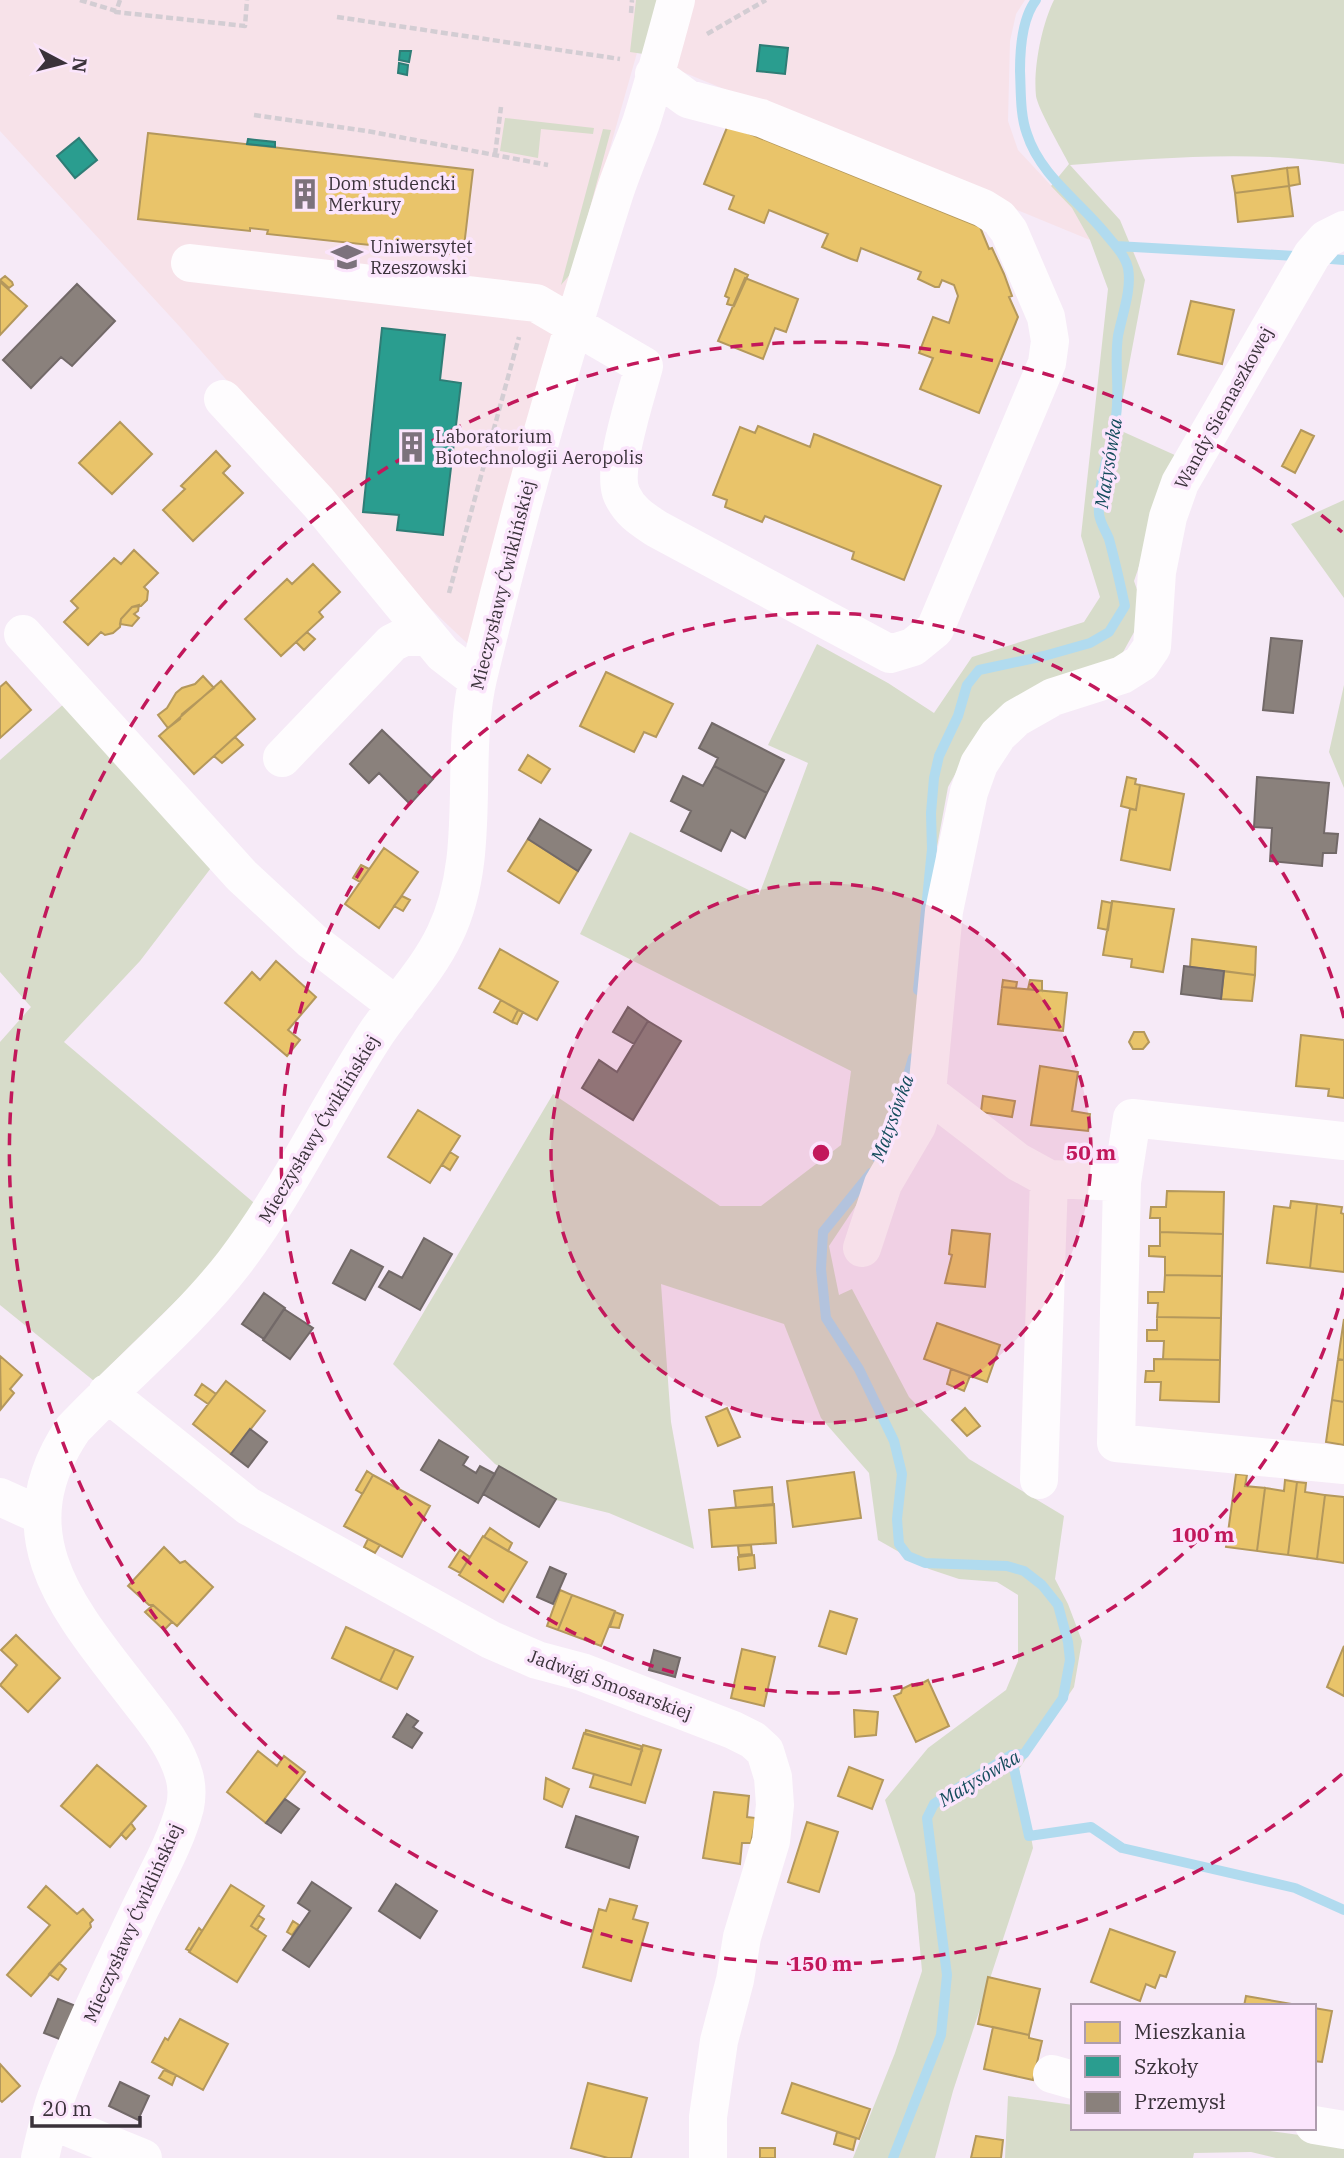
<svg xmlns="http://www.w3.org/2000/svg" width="1344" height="2158" viewBox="0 0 1344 2158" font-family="'IBM Plex Serif',serif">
<rect width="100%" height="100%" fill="#f6eaf7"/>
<path fill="#f7e2e9" d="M0,0H652L469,645L414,593L180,327L0,131Z
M692,0H1025L1016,14L1010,41L1008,121L1018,150L1072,208L1090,240L673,68Z"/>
<path fill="#d7dcca" d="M636,0H666L650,55L630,52Z
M1054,0H1344V164C1253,150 1161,158 1070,165L1120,220L1145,280L1117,429L1177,456L1134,581L1142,604L1138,625L1122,654L972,744L948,787L932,874L919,1088L873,1180L829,1246L839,1295L852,1289L909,1397L969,1459L1064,1516L1055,1579L1068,1604L1082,1641L1074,1687L1019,1769L1033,1848L953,2091L935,2158H853L895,2053L922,1971L915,1894L885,1800L928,1748L1006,1690L1018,1661V1595L997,1582L959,1579L929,1569L878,1540L869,1473L821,1418L784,1324L661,1284L671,1422L694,1549L609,1513L556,1500L495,1464L393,1364L553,1094L720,1206H761L841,1145L851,1071L580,934L630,832L759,895L808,763L768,745L817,644L888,683L934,713L972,657L1084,622L1100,597L1081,536L1108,289L1090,240L1072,208L1051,186L1069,164C1062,150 1038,109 1036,96C1033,68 1042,24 1054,0Z
M505,118L594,128L593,134L541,129L538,158L500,151Z
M603,129L611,130L573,271L561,285Z
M1344,500V598L1291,524Z
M1344,685V788L1329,752Z
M66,702L214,864L140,961L64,1042L259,1207L216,1262L94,1381L0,1305V1042L31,1007L0,972V760Z
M1008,2096L1073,2105V2128H1247L1344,2141V2158H1276L1251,2152L1194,2153L1193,2158H1005Z"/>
<path fill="#e9c46a" stroke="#b4985c" stroke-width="2" d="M728,125L980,227L989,249L992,248L1004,274L1012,296L1009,297L1018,317L979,413L920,389L933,358L919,353L933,317L949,323L958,296L954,285L942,280L939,287H935L918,279L921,272L861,248L857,261L851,259L822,247L828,234L769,210L764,223L729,209L734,196L704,184Z
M148,133L473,170L463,255L267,234L268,230L250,228V231L138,219Z
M1298,167L1300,184L1289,186L1287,168Z
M1287,168L1289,186L1235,193L1232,176Z
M1289,186L1293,216L1238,222L1235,193Z
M735,269L748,275L734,306L727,304L729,298L725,296Z
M5,276L12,282L13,285L9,288L0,280Z
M745,278L798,299L786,332L775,328L763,359L718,341Z
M0,282L27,306L0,335Z
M1191,301L1234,310L1222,364L1178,354Z
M120,422L152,454L112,494L79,463Z
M758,426L810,447L814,434L817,435L941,486L904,580L852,559L854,552L765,516L762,522L725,507L727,500L713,495L740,427L755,433Z
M1301,430L1314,436L1295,473L1282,466Z
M216,451L230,466L223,473L243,493L193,541L163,510L185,489L181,486Z
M134,550L158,573L144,587L148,591L147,600L141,606L132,607L121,619L120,627L113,633L105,635L101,632L88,645L64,622L78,608L71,601L114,558L121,564Z
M313,564L340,592L319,612L323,617L281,656L245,619L287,579L292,584Z
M139,605L138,611L134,614L139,618L132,626L120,624L121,619L132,607Z
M307,632L315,639L304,650L296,642Z
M606,672L673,704L656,737L644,732L634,752L580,726Z
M203,676L214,688L182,714L180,719L168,728L158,715L167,708L176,693L182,688L195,684Z
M221,681L255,719L194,774L159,736Z
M6,682L31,710L0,738V687Z
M235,737L243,745L222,763L214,756Z
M528,755L550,769L541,783L519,770Z
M1127,777L1136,779L1135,784L1140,785L1136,810L1121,806Z
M1140,785L1184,794L1170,870L1121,860L1130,809L1136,810Z
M528,839L578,871L559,903L508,871Z
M384,848L418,872L379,928L345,904Z
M361,865L369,869L360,882L353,878Z
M402,896L410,900L403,911L394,906Z
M1102,901L1112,903L1108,930L1098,928Z
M1112,901L1174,909L1163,972L1131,967L1132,959L1103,955Z
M1192,939L1256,947L1255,975L1190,967Z
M500,949L558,982L537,1020L479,988Z
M276,961L316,997L288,1030L300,1040L287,1056L225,1003L252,972L260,980Z
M1224,971L1255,975L1252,1001L1221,999Z
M1003,980L1017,982L1016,988L1002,987Z
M1030,980L1042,981V991L1028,989Z
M1002,987L1067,993L1063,1031L998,1024Z
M501,1000L518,1010L512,1022L494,1012Z
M518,1010L523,1012L517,1024L512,1022Z
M1134,1032H1144L1149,1042L1143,1049H1133L1129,1042Z
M1301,1035L1344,1040V1098L1328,1096L1329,1089L1296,1086Z
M1040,1066L1078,1072L1072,1111L1090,1114L1088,1131L1031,1125Z
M983,1096L1015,1101L1012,1117L981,1112Z
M418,1110L460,1136L430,1183L388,1157Z
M450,1152L458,1157L450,1170L442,1165Z
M1167,1191L1224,1192L1223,1234L1160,1232V1218H1150L1151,1207H1166Z
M1291,1201L1317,1204L1310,1268L1267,1263L1274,1206L1290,1208Z
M1317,1204L1342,1207L1341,1213L1344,1214V1272L1310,1268Z
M952,1230L990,1234L985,1287L945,1283L952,1255L949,1254Z
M1160,1232L1223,1234L1222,1276L1165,1275V1257L1149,1256V1246H1160Z
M1165,1275L1222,1276L1221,1318L1157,1317L1158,1303H1148V1292H1164Z
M1157,1317L1221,1318L1220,1360L1163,1359L1164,1341H1147V1330H1157Z
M1344,1319V1360L1338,1359Z
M937,1323L1000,1345L987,1382L924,1359Z
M0,1356L22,1375L10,1389L14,1393L1,1409Z
M1154,1359L1220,1360L1219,1402L1160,1400L1161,1382H1145L1146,1371H1154Z
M1338,1359L1344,1360V1402L1332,1400Z
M951,1369L970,1376L964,1391L947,1384Z
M226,1381L265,1411L231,1454L193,1424Z
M202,1384L216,1394L208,1404L195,1395Z
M1332,1400L1344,1402V1445L1326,1442Z
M727,1408L740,1437L718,1446L706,1417Z
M965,1408L980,1426L967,1436L952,1420Z
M367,1471L373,1475L363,1493H361L356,1490Z
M854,1472L861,1518L793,1527L787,1481Z
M1236,1474L1247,1475L1245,1486L1265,1488L1257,1551L1226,1547Z
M373,1475L430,1506L402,1557L344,1526Z
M1285,1480L1297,1482L1288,1555L1257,1551L1265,1488L1284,1491Z
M1297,1482L1306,1483L1305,1492L1325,1495L1317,1559L1288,1555Z
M772,1487L773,1505L736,1508L734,1491Z
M1325,1495L1344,1497V1563L1317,1559Z
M774,1504L776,1543L712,1547L709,1510Z
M490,1528L512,1543L508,1551L484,1537Z
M483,1536L527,1562L503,1602L459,1575Z
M368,1539L380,1545L375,1553L364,1547Z
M751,1545L752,1554L739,1555L738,1546Z
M164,1547L180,1563L185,1561L213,1587L177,1626L153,1605H149L128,1586Z
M460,1550L470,1557L460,1573L449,1567Z
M754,1555L755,1568L739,1570L738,1557Z
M560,1590L572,1595L558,1630L547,1626Z
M572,1595L615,1611L601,1646L558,1630Z
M153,1605L172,1622L164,1630L145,1612Z
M830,1611L857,1619L846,1654L819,1646Z
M615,1612L623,1615L619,1628L610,1627Z
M346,1627L395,1649L380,1681L332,1658Z
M16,1635L60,1678L28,1712L0,1685L17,1665L1,1650Z
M1344,1646V1696L1327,1687Z
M395,1649L413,1657L397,1689L380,1681Z
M742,1649L775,1657L764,1706L731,1698Z
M928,1680L949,1726L916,1742L894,1696L901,1693L902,1689L912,1684L917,1686Z
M854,1710L878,1712L876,1735L855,1737Z
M586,1730L641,1746L642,1750L585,1734Z
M584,1733L642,1750L631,1785L573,1768Z
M643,1745L661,1750L645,1803L590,1787L594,1774L631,1785Z
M258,1751L277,1766L284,1756L305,1772L266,1823L227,1792Z
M97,1765L146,1806L110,1847L61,1806Z
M849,1767L883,1780L872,1809L838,1796Z
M546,1778L569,1789L562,1807L544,1799Z
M714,1792L749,1796L747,1817L756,1818L751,1843H742L740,1864L703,1858Z
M807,1822L838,1832L819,1892L788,1882Z
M131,1823L135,1829L126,1839L121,1834Z
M231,1885L264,1906L251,1926L266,1936L237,1982L189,1952Z
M46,1886L77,1914L83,1909L93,1920L90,1923L91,1927L31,1996L7,1975L50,1925L28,1907Z
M610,1899L637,1906L633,1919L648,1923L631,1981L583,1967L599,1909L606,1911Z
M258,1915L264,1919L257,1930L251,1926Z
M293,1921L299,1925L292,1935L287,1932Z
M199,1928L202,1931L190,1951L186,1949Z
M1110,1929L1175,1952L1166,1977L1160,1975L1155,1988L1146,1984L1140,2001L1091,1982Z
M59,1963L66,1969L58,1980L49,1974Z
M988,1977L1040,1989L1029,2035L978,2024Z
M1246,1996L1303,2006H1244Z
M1314,2008L1332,2011L1322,2062L1314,2061Z
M180,2019L228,2044L203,2090L152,2062L165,2038L168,2040Z
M993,2027L1029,2035V2038L1042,2041L1033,2080L984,2069Z
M0,2064L20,2086L2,2102L0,2100Z
M164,2070L176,2075L172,2085L159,2078Z
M588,2083L647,2098L631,2158H608L571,2148Z
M792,2083L870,2109L859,2139L782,2113Z
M837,2132L856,2138L853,2150L834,2144Z
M976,2136L1003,2140L1001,2158H971Z
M760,2148H775V2158H760Z"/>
<path fill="#2a9d8f" stroke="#2f7d76" stroke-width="2" d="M760,45L788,48L785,74L757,71Z
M400,51H411L409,62L399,60Z
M399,63L408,65L407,75L398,73Z
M79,138L97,160L75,178L57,156Z
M248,139L275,142V147L247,144Z
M382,328L445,335L440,380L461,383L443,535L397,530L399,515L363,512Z"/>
<path fill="#8a817c" stroke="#726968" stroke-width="2" d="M77,284L115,321L72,366L61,357L31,388L3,360Z
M1271,638L1302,641L1293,713L1263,710Z
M712,723L784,760L767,793L714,766L718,758L699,748Z
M382,730L433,779L410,804L379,773L369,783L350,764Z
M714,766L767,793L745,838L731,830L721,851L681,831L691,811L671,801L683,776L703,786Z
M1257,777L1329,783L1324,833L1338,834L1336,853H1323L1322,866L1270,861L1272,828L1254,827Z
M540,819L591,850L578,871L528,839Z
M1184,966L1224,971L1221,999L1181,994Z
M628,1007L648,1021L634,1044L613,1032Z
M648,1021L681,1041L633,1120L582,1088L599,1060L617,1072Z
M424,1238L452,1254L420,1310L379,1287L389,1271L402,1278Z
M351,1250L383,1267L365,1300L333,1283Z
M264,1293L285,1308L264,1339L242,1324Z
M284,1309L313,1328L290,1359L263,1340Z
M250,1429L267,1442L248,1467L231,1454Z
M439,1440L468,1457L463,1465L476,1473L480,1466L495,1474L478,1503L421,1470Z
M499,1466L556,1499L539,1527L483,1494Z
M550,1567L566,1574L553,1604L537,1597Z
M654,1650L680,1658L675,1677L649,1670Z
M407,1714L418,1721L413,1727L422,1733L412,1748L393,1737Z
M285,1799L299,1809L281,1833L266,1823Z
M576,1816L638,1837L629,1868L566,1847Z
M312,1882L351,1908L309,1967L283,1950L310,1911L298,1903Z
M396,1884L437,1911L420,1938L379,1911Z
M58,1999L81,2008L67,2042L44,2033Z
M120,2082L149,2096L138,2120L109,2106Z"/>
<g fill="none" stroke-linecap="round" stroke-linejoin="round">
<path stroke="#b1dbef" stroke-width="10" d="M1116,246L1295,256
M1331,259L1344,260
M918,990L932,849L931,813L934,778L939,756L958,716L967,685L979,670L1044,656L1090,643L1109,632L1125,606C1120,583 1115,561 1109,539C1106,531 1100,523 1099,514C1097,480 1112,449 1116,416C1120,389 1114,363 1118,336C1122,315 1132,290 1128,268C1125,255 1114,244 1105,233C1079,201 1040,175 1027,134C1020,115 1021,92 1020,71C1020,49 1022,18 1036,0
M877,1158L896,1116L913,1058
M871,1173L823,1232L821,1269L826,1318L859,1369L894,1441L902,1474L897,1519L899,1544L908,1556L925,1563L1007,1566L1024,1571L1042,1585L1058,1605L1068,1642L1070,1660L1063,1698L1024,1754L1011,1755L953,1791L934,1804L927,1818L947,1975L941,2035L893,2158
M1011,1755L1029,1836L1091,1827L1122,1848L1295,1888L1344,1910"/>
<path stroke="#d3cdd3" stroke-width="4.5" stroke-dasharray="7 3.5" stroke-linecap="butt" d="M80,0L116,11
M120,0L116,12L245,26L247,0
M631,13L632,0
M337,17L620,59
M707,34L766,0
M254,115L367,131L548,165
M495,155L501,107
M449,593L519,337"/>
<path stroke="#fefcfe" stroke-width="38" d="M190,263L536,303L644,366C637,394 610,471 622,495C630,512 642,519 657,529L890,654L913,647L935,629L1047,363L1050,341L1046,317L1009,231L999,218L983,208L761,118L688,99L654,74
M223,399L318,502L443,654L477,680
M23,634L241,875L312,941L397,1006
M282,758L392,643L404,637H429
M927,1092L1018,1162L1049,1179L1122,1182
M1344,1141L1132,1118L1122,1182L1116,1443L1344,1465
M862,1248L883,1184L917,1126L927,1092L944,911L969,792L979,764L998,735L1016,718L1053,697L1122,675L1141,663L1152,647L1157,572L1168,517L1180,483L1312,255L1326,239L1344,230
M107,1393L248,1506L491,1640L537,1660L582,1672L733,1730L753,1740L765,1751L773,1777L775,1805L771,1841L742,1937L735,1980L719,2041L708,2117V2158
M1039,1480L1049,1179
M0,1497L40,1515
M1052,2074L1073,2080
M50,2120L143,2158
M1314,2125L1344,2130
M40,2158C45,2136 50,2113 58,2092C82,2029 112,1969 140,1909C156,1876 176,1842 185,1807C187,1797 187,1785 184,1775C176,1746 156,1722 138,1699C72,1613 0,1537 73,1429C126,1373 187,1324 234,1263C289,1191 327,1108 377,1032C399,1000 428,970 445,934C484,853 458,758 479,674C518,514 563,355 613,198C621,172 632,148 641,123C654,82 665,41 676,0"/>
</g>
<circle cx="821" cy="1153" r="270" fill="#c2185b" fill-opacity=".12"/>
<g fill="none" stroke="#c2185b" stroke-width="3.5" stroke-dasharray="12 9">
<circle cx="821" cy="1153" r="270"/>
<path d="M1344 1288A540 540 0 1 1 1344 1018"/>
<path d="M1342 1774A811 811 0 1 1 1342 532"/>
</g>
<defs>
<symbol id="building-bare" viewBox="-9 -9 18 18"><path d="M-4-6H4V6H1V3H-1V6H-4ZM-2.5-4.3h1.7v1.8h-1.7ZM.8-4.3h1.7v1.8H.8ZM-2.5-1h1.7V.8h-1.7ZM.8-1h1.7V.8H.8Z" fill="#7c727c" stroke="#fbe5fc" stroke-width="2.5" paint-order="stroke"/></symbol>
<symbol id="university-bare" viewBox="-9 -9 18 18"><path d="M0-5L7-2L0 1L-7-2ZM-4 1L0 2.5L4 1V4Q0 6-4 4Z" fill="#7c727c" stroke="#fbe5fc" stroke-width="2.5" paint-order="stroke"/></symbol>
</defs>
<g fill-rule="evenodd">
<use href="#building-bare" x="283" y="172" width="44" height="44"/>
<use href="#university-bare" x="325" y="235" width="44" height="44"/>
<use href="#building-bare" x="390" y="425" width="44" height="44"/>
</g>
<g text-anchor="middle" stroke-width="7" stroke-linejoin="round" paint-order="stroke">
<g font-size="18" fill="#3a323a" stroke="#fbe5fc" text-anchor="start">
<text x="328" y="190">Dom studencki<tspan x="328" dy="21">Merkury</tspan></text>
<text x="370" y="253">Uniwersytet<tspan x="370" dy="21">Rzeszowski</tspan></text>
<text x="435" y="443">Laboratorium<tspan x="435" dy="21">Biotechnologii Aeropolis</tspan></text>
</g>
<g font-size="18" fill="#3a323a" stroke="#fbe5fc">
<text transform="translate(1224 408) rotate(-61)" y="6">Wandy Siemaszkowej</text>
<text transform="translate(503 585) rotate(-76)" y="6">Mieczysławy Ćwiklińskiej</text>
<text transform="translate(319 1129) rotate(-59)" y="6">Mieczysławy Ćwiklińskiej</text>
<text transform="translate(610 1685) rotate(20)" y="6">Jadwigi Smosarskiej</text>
<text transform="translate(133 1923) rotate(-66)" y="6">Mieczysławy Ćwiklińskiej</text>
</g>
<g font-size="19" font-style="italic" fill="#144c5c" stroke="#fbe5fc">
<text transform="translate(1108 463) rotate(-81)" y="7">Matysówka</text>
<text transform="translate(892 1118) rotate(-70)" y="7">Matysówka</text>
<text transform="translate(979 1778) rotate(-31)" y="7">Matysówka</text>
</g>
</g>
<circle cx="821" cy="1153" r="10" fill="#c2185b" stroke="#fbe5fc" stroke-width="3.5"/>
<g font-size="21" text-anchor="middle" font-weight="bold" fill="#c2185b" stroke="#fbe5fc" stroke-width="7" stroke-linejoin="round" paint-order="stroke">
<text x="1091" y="1160">50 m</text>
<text x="1203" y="1542">100 m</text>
<text x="821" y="1971">150 m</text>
</g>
<rect x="1071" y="2004" width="245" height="126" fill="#fbe5fc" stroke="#ae9dae" stroke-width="2"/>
<rect x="1085" y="2022" width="35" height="21" fill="#e9c46a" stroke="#ae9dae" stroke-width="2"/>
<text x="1134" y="2039" font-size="21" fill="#3a323a">Mieszkania</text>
<rect x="1085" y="2056" width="35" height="21" fill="#2a9d8f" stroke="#ae9dae" stroke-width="2"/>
<text x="1134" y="2074" font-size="21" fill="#3a323a">Szkoły</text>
<rect x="1085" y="2092" width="35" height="21" fill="#8a817c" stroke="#ae9dae" stroke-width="2"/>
<text x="1134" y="2109" font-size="21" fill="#3a323a">Przemysł</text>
<g transform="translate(63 63) rotate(97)" stroke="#fbe5fc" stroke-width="5" paint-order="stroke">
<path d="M0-5L12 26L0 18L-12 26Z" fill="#3a323a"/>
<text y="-10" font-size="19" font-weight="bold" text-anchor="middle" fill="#3a323a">N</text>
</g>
<path d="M32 2116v10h108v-10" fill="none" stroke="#3a323a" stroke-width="3.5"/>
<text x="42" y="2116" font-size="21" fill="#3a323a" stroke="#fbe5fc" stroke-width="5" paint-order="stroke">20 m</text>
</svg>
